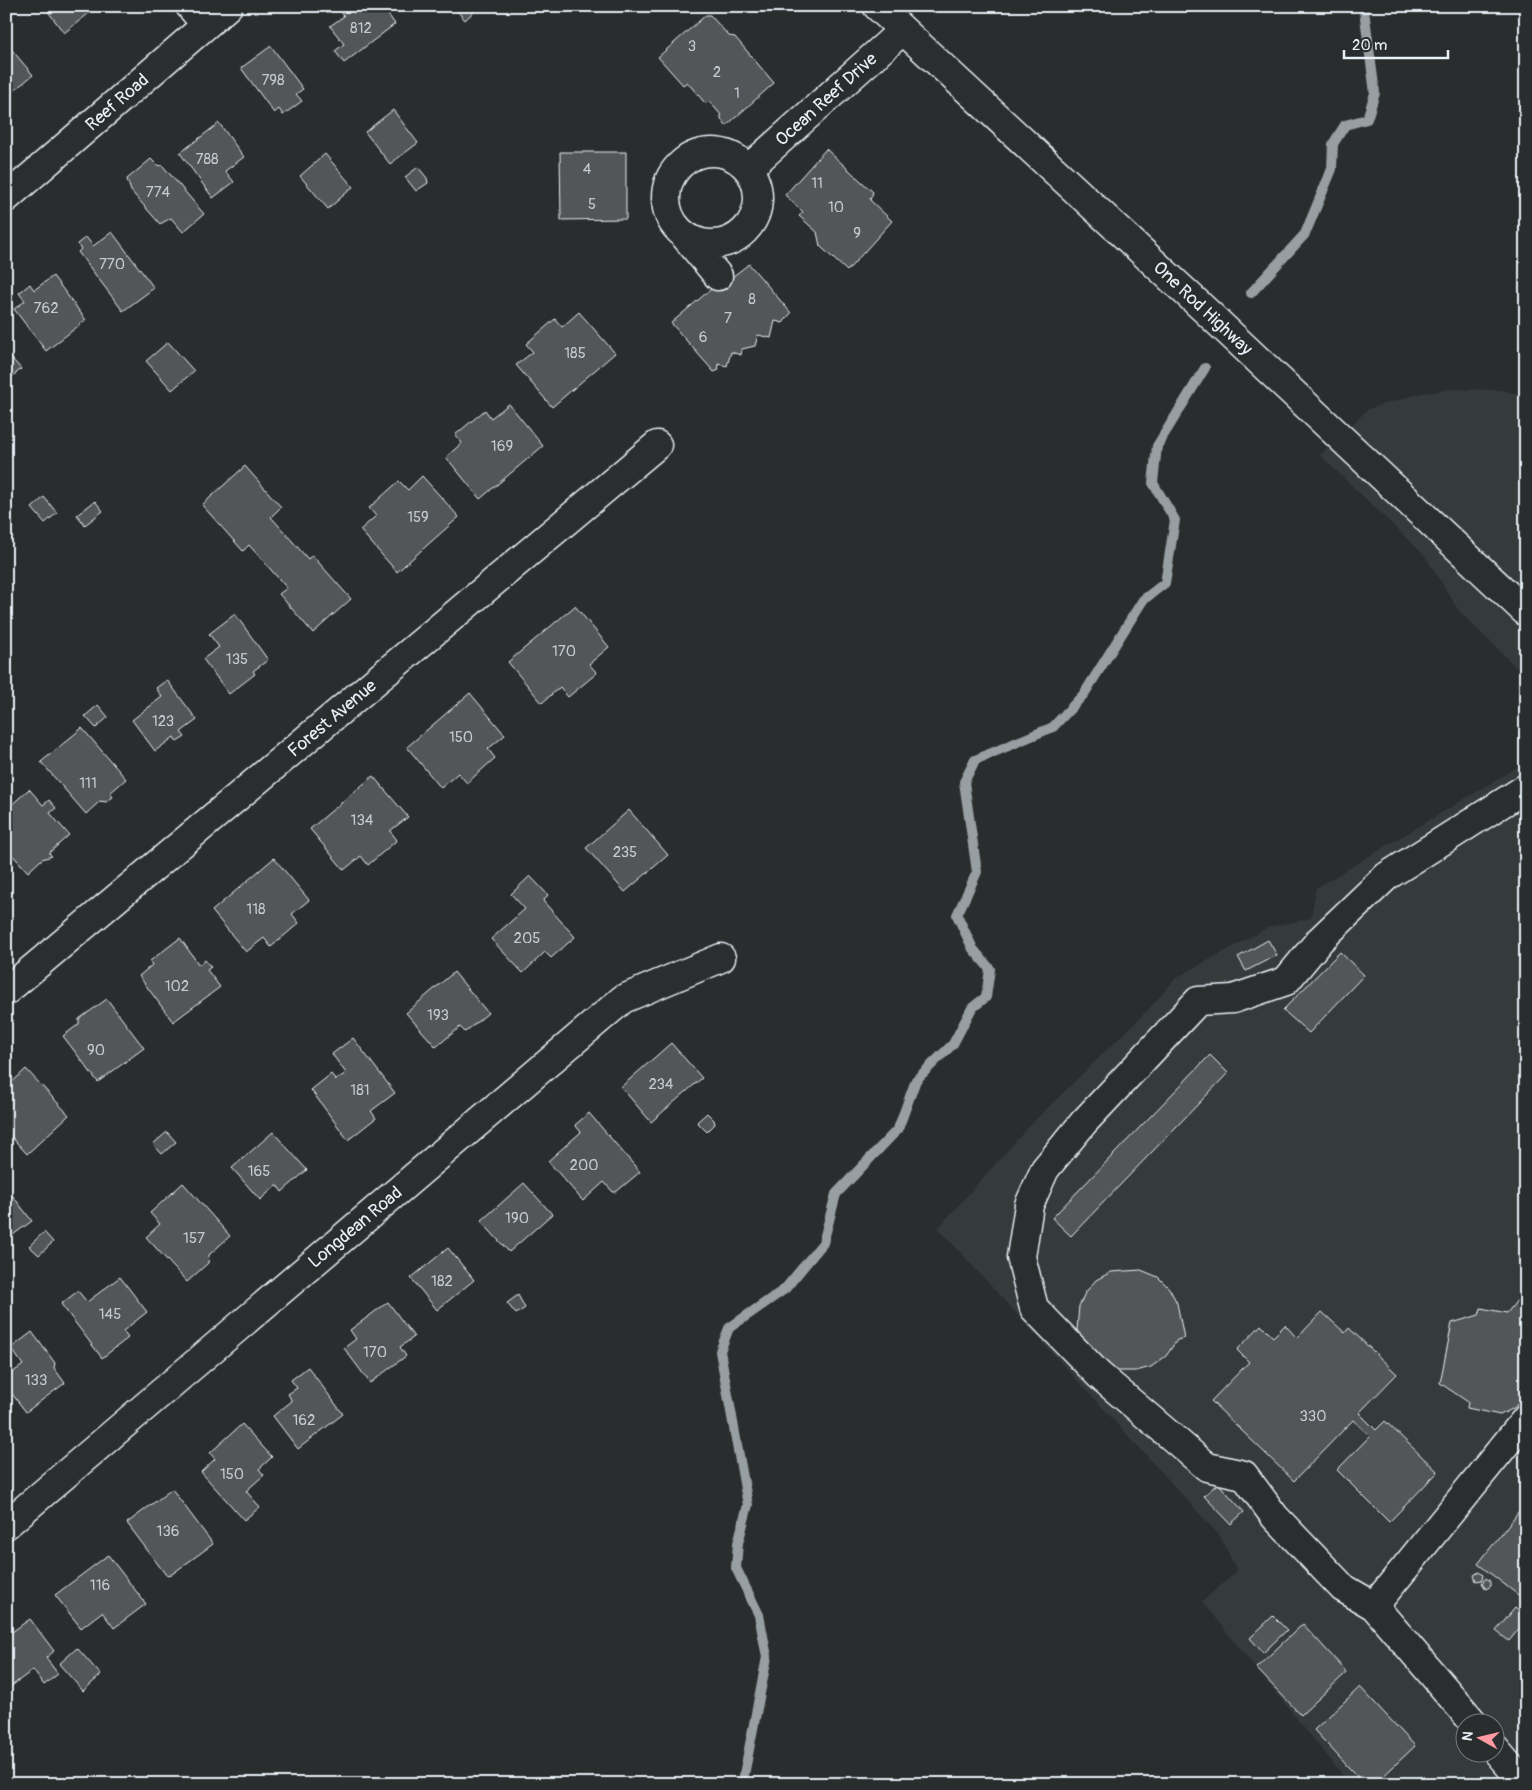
<svg xmlns="http://www.w3.org/2000/svg" width="1532" height="1790" viewBox="0 0 1532 1790" font-family="Pangolin,sans-serif">
<rect width="100%" height="100%" fill="#2a2d2e"/>
<filter id="ink" filterUnits="userSpaceOnUse"><feTurbulence type="fractalNoise" baseFrequency=".02" numOctaves="2"/><feDisplacementMap in="SourceGraphic" scale="10" xChannelSelector="R" yChannelSelector="G"/><feConvolveMatrix kernelMatrix="1 2 1 2 8 2 1 2 1" color-interpolation-filters="sRGB"/></filter>
<g filter="url(#ink)">
<path fill="#363a3b" fill-rule="evenodd" d="M1451,389L1501,390L1526,396V677L1459,611L1425,556L1320,455L1368,409L1418,394Z
M1526,762V1784H1350L1202,1602L1237,1571L1220,1536L938,1228L1033,1122L1148,1010L1176,978L1269,927L1311,918L1316,888ZM1464,1722H1494V1752H1464Z"/>
<g fill="none" stroke-linecap="round" stroke-linejoin="round">
<path stroke="#989fa3" stroke-width="10" d="M1251,293L1305,234L1332,169L1333,144L1345,125L1367,119L1375,93L1364,10L1365,6
M744,1775L767,1657L759,1615L736,1568L738,1543L748,1505L720,1351L729,1328L785,1289L823,1243L836,1194L898,1129L916,1080L953,1044L972,1008L986,997L990,969L973,949L957,915L977,872L964,782L975,760L1053,727L1084,694L1143,600L1165,583L1175,520L1153,483L1157,446L1205,368"/>
</g>
<path fill="#535759" stroke="#e8f1f8" d="M44,6H98L64,33Z
M345,6H382L395,24L344,63L335,51L344,44L330,26L344,16L339,10Z
M453,6H480L465,20Z
M706,15H710L729,36L735,37L774,83L726,126L721,119V115L710,102L705,103L687,82L683,85L658,57Z
M6,43L33,75L6,97Z
M271,46L303,89L296,94L302,101L283,115L279,109L274,113L241,68Z
M393,110L418,143L390,164L365,132Z
M219,123L244,157L225,171L234,182L213,198L180,153Z
M826,149L873,192L870,200L892,221L847,271L820,246L817,232L799,216L803,212L785,195Z
M560,152H626V219L561,220Z
M325,154L353,187L328,209L300,176Z
M151,159L157,165L163,166L204,214L183,232L171,218L160,224L131,191L127,179Z
M418,167L427,178L428,183L416,191L405,177Z
M112,232L154,288L123,311L78,252L81,249L77,244L86,237L93,246Z
M749,264L791,313L783,323L775,321L771,338L758,335L755,346L742,349L741,355L731,352L727,366L718,364L719,370L714,372L671,323L723,279L728,280Z
M53,276L86,320L46,351L14,309L25,301L19,293L30,284L34,290Z
M579,312L615,353L552,407L516,365L533,352L526,344L555,319L562,327Z
M168,342L194,371L172,390L146,361Z
M6,352L21,369L6,382Z
M509,404L543,446L480,499L446,457L462,443L455,435L485,410L491,418Z
M245,466L281,507L271,517L308,559L312,555L351,599L313,633L279,594L287,588L249,545L243,551L202,505Z
M422,476L459,517L397,572L360,530L376,516L369,508L399,481L408,490Z
M44,497L57,513L45,523L32,508Z
M95,501L103,511L85,525L77,515Z
M575,606L609,647L589,664L597,673L568,697L560,687L542,703L508,662Z
M235,614L268,660L253,671L255,674L229,694L203,659L219,647L209,634Z
M167,680L197,720L181,732L185,737L177,742L174,737L155,751L132,720L162,697L156,688Z
M470,693L505,735L488,749L495,758L467,783L458,773L441,788L407,747Z
M98,705L108,717L96,728L85,716Z
M82,728L126,779L110,793L113,797L106,802L100,801L86,814L41,762Z
M373,776L408,817L390,831L397,840L368,865L361,856L344,870L310,829Z
M29,789L43,805L49,800L56,808L50,813L69,835L49,853L52,856L42,859L28,872L6,848V810Z
M629,810L668,855L625,892L586,848Z
M274,858L309,900L292,914L299,923L271,947L264,938L246,952L212,911Z
M530,876L548,895L543,901L575,937L551,958L545,952L523,973L491,939L525,909L511,894Z
M180,938L199,965L205,960L211,967L207,970L220,987L173,1022L139,976L152,965L150,961Z
M1268,940L1277,955L1246,971L1238,957Z
M1340,952L1364,975L1309,1033L1283,1010Z
M454,972L488,1013L465,1032L460,1027L436,1047L406,1013Z
M107,999L144,1048L98,1082L63,1036L79,1024V1019Z
M353,1038L395,1093L371,1111L376,1118L348,1140L311,1090L331,1074L336,1080L346,1073L332,1054Z
M671,1043L702,1078L651,1122L621,1087Z
M1210,1055L1228,1073L1071,1236L1052,1218Z
M26,1069L69,1115L27,1154L6,1131V1088Z
M589,1113L640,1172L616,1192H613L604,1182L583,1201L548,1161L581,1132L575,1125Z
M707,1113L714,1120L715,1124L707,1132L697,1122Z
M167,1132L176,1142L162,1154L153,1144Z
M273,1132L307,1170L282,1192L277,1185L260,1200L232,1168Z
M183,1183L230,1236L209,1255L208,1263L187,1282L146,1237L160,1224L150,1213Z
M524,1183L552,1214L509,1252L481,1221Z
M9,1191L32,1221L10,1237L6,1232V1193Z
M44,1232L53,1242L39,1255L29,1246Z
M448,1248L474,1280L437,1310L411,1278Z
M1141,1270L1158,1277L1169,1288L1177,1303L1184,1338L1177,1340L1166,1356L1151,1367L1136,1371H1118L1100,1363L1085,1349L1077,1330L1079,1306L1085,1293L1096,1280L1111,1272Z
M120,1277L147,1312L123,1331L128,1338L102,1358L61,1304L78,1291L87,1302Z
M1526,1289V1393L1514,1408L1500,1415L1467,1408L1468,1402L1440,1383L1452,1323L1479,1315L1481,1308L1507,1313Z
M518,1295L525,1308L516,1314L507,1303Z
M388,1302L414,1337L400,1347L406,1356L370,1383L344,1348L356,1339L350,1330Z
M1322,1312L1345,1333L1349,1328L1397,1374L1359,1413L1376,1430L1385,1421L1438,1472L1389,1522L1337,1470L1370,1436L1353,1420L1294,1481L1211,1401L1249,1362L1237,1350L1261,1325L1273,1337L1285,1325L1297,1338Z
M32,1332L55,1363L54,1368L65,1383L26,1412L6,1386V1377L23,1365L11,1348Z
M308,1367L343,1414L298,1449L273,1416L292,1401L288,1394L297,1388L291,1380Z
M242,1424L272,1457L259,1469L264,1475L246,1491L260,1507L244,1520L201,1472L215,1459L210,1453Z
M1218,1483L1244,1512L1231,1524L1204,1496Z
M172,1489L213,1544L172,1574L166,1575L127,1523Z
M1526,1502V1601L1478,1564Z
M108,1555L146,1604L114,1628L102,1612L81,1628L55,1595Z
M1479,1572L1483,1575L1482,1580L1476,1581L1474,1575Z
M1486,1578L1491,1582V1586L1486,1589L1482,1583Z
M1515,1608L1526,1617V1620L1509,1641L1496,1631Z
M1273,1616L1287,1630L1263,1653L1250,1638Z
M30,1619L54,1651L46,1658L58,1674L44,1685L33,1670L6,1690V1641L9,1639V1634Z
M1303,1624L1344,1669L1346,1673L1301,1715L1256,1668Z
M77,1648L101,1675L83,1691L59,1664Z
M1360,1687L1415,1746L1375,1784H1364L1314,1730Z"/>
<g fill="none" stroke-linecap="round" stroke-linejoin="round">
<defs>
<path id="minor" d="M190,6L206,25
M877,6L1206,311L1526,612
M666 198a46 46 0 1 1 92 0a46 46 0 1 1-92 0Z
M749,168L903,30
M6,198L228,6
M684,235L718,276
M6,991L657,445
M6,1525L623,999L721,958
M1374,1606L1526,1419
M1473,1722L1374,1606L1343,1588L1275,1517L1244,1475L1207,1467L1099,1375L1034,1308L1021,1257L1029,1205L1045,1169L1084,1122L1198,1001L1233,999L1286,981L1320,940L1387,876L1526,788
M1494,1748L1525,1784"/>
</defs>
<use href="#minor" stroke="#e8f1f8" stroke-width="31"/>
<use href="#minor" stroke="#2a2d2e" stroke-width="28"/>
</g>
</g>
<g text-anchor="middle" stroke-width="4.5" stroke-linejoin="round" paint-order="stroke">
<g font-size="15" fill="#c3cad0">
<text x="361" y="33">812</text>
<text x="692" y="51">3</text>
<text x="717" y="77">2</text>
<text x="273" y="85">798</text>
<text x="737" y="98">1</text>
<text x="207" y="164">788</text>
<text x="587" y="174">4</text>
<text x="817" y="188">11</text>
<text x="158" y="197">774</text>
<text x="592" y="209">5</text>
<text x="836" y="212">10</text>
<text x="857" y="238">9</text>
<text x="112" y="269">770</text>
<text x="752" y="304">8</text>
<text x="46" y="313">762</text>
<text x="728" y="323">7</text>
<text x="703" y="342">6</text>
<text x="575" y="358">185</text>
<text x="502" y="451">169</text>
<text x="418" y="522">159</text>
<text x="564" y="656">170</text>
<text x="237" y="664">135</text>
<text x="163" y="726">123</text>
<text x="461" y="742">150</text>
<text x="88" y="788">111</text>
<text x="362" y="825">134</text>
<text x="625" y="857">235</text>
<text x="256" y="914">118</text>
<text x="527" y="943">205</text>
<text x="177" y="991">102</text>
<text x="438" y="1020">193</text>
<text x="96" y="1055">90</text>
<text x="661" y="1089">234</text>
<text x="360" y="1095">181</text>
<text x="584" y="1170">200</text>
<text x="259" y="1176">165</text>
<text x="517" y="1223">190</text>
<text x="194" y="1243">157</text>
<text x="442" y="1286">182</text>
<text x="110" y="1319">145</text>
<text x="375" y="1357">170</text>
<text x="36" y="1385">133</text>
<text x="1313" y="1421">330</text>
<text x="304" y="1425">162</text>
<text x="232" y="1479">150</text>
<text x="168" y="1536">136</text>
<text x="100" y="1590">116</text>
</g>
<g font-size="18" fill="#e8f1f8" stroke="#2a2d2e">
<text transform="translate(826 99) rotate(-42)" y="6">Ocean Reef Drive</text>
<text transform="translate(117 102) rotate(-41)" y="6">Reef Road</text>
<text transform="translate(1203 308) rotate(43)" y="6">One Rod Highway</text>
<text transform="translate(332 718) rotate(-40)" y="6">Forest Avenue</text>
<text transform="translate(355 1227) rotate(-40)" y="6">Longdean Road</text>
</g>
</g>
<rect width="1532" height="1790" fill="none" stroke="#2a2d2e" stroke-width="25"/>
<rect x="12" y="12" width="1507" height="1765" fill="none" stroke="#e8f1f8" stroke-width="2" filter="url(#ink)"/>
<g transform="translate(1480 1738) rotate(278)"><circle r="24" fill="#2a2d2e" stroke="#767b7f"/>
<path d="M0-4L9 19L0 12L-9 19Z" fill="#ff9aa2"/>
<text y="-8" font-size="14" font-weight="bold" text-anchor="middle" fill="#e8f1f8">N</text>
</g>
<path d="M1344 50v8h104v-8" fill="none" stroke="#e8f1f8" stroke-width="2.5"/>
<text x="1352" y="50" font-size="15" fill="#e8f1f8" stroke="#2a2d2e" stroke-width="4" paint-order="stroke">20 m</text>
</svg>
